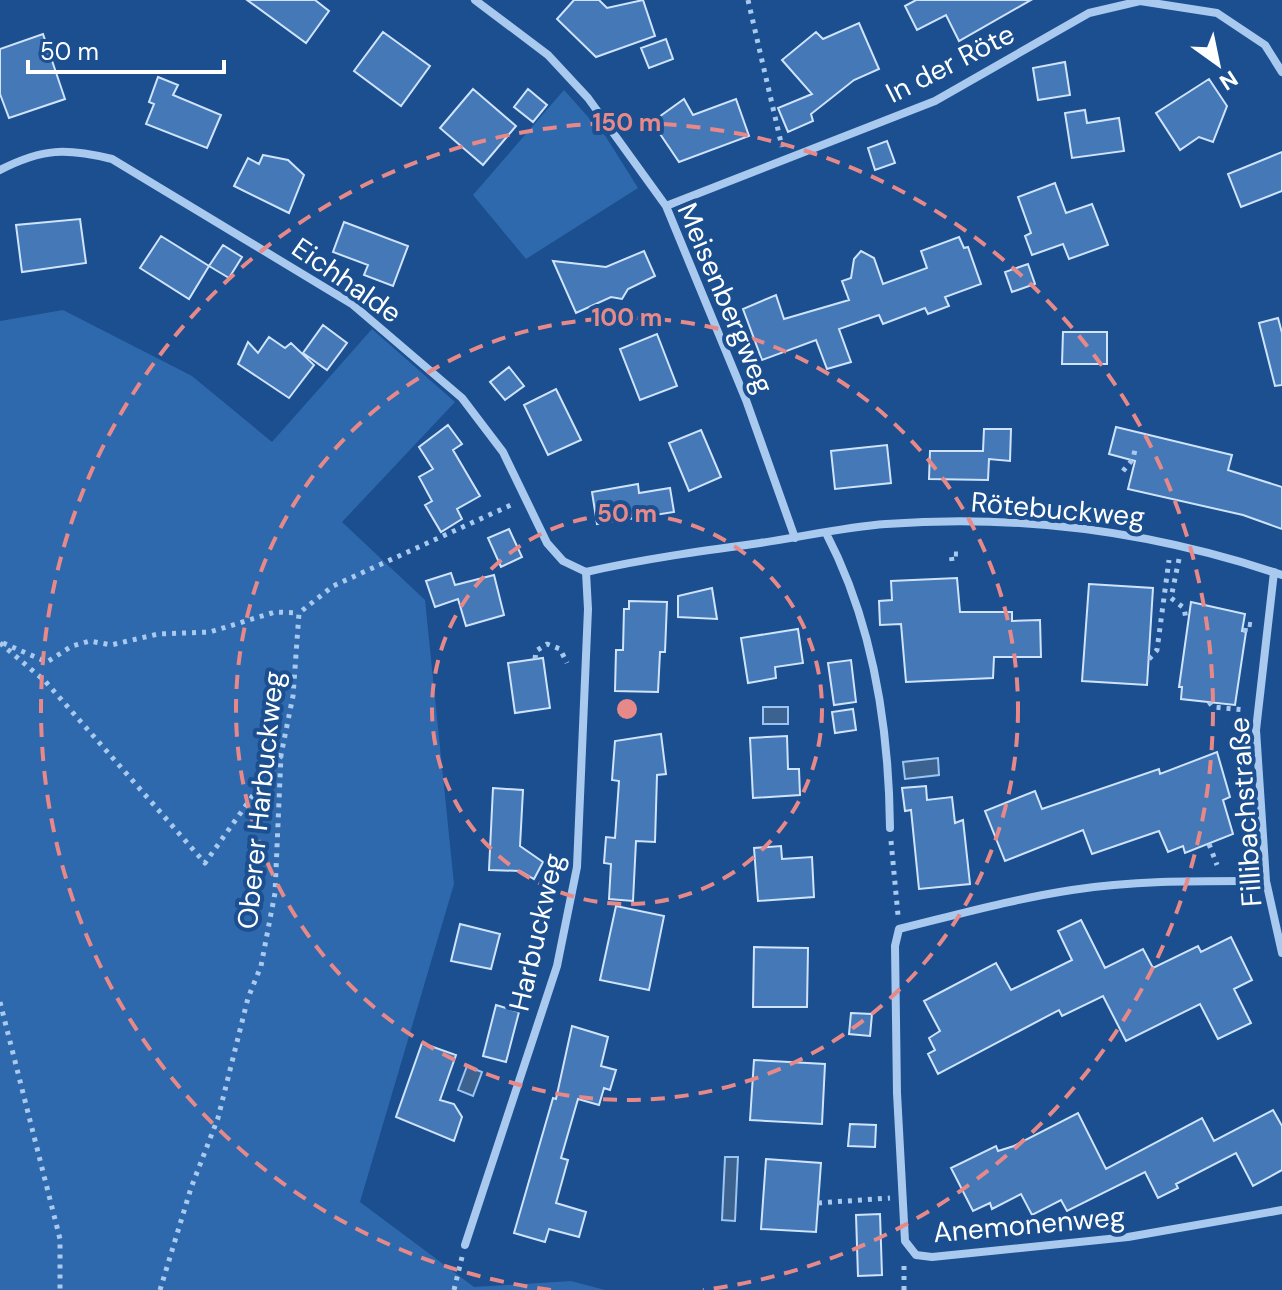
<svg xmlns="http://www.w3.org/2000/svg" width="1282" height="1290" viewBox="0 0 1282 1290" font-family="'DM Sans',sans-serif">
<rect width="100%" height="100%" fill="#1b4f8f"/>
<path fill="#2e69ad" d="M564,90L606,137L638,188L526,259L473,195Z
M63,310L192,376L272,442L372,329L455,402L342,522L425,600L454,884L360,1202L474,1287L571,1281L605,1290H0V321Z"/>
<path fill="#3c6290" stroke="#9cc4f0" stroke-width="2" d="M763,707H788V724H763Z
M938,758L939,775L905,779L903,762Z
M467,1066L482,1072L473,1096L458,1090Z
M725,1157H738L735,1221L722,1220Z"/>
<path fill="#4478b7" stroke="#cfe3fa" stroke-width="2" d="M247,0H315L329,11L306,43Z
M574,0H599L607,8L643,0L655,36L596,57L557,19Z
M916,0H1031L959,41L946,15L917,30L905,6Z
M859,23L879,69L854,80L811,114L813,121L788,132L778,108L812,94L782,60L816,32L823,39Z
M383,32L430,66L401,106L354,71Z
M43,34L65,99L9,118L0,94V49Z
M666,39L673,59L649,68L641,48Z
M1065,62L1070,95L1038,100L1033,68Z
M158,77L178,85L173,95L221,115L207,148L146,124L154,104L149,102Z
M1209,79L1227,106L1213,142L1199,137L1180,150L1156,113Z
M473,89L516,126L483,165L440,128Z
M528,89L547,105L533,122L514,107Z
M684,99L693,115L736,99L749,136L679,162L652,122Z
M1085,110L1087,123L1119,118L1124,151L1072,158L1065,113Z
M887,141L895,163L875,170L868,148Z
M1282,152V191L1241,207L1228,174Z
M263,155L288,160L304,175L289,213L234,186L248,158L259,164Z
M1055,183L1066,213L1092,204L1108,245L1069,259L1063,244L1032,255L1025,236L1031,233L1018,197Z
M80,219L86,263L22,272L16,225Z
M344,222L408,246L393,286L364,275L368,265L333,252Z
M161,236L209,266L189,299L140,268Z
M959,237L964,248L968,247L981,284L945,297L949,306L928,314L925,308L883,324L879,315L839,329L851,362L827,369L816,340L762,360L743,309L776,295L784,319L849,300L842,281L851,278L854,259L861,251L874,258L883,284L927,268L921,251Z
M223,245L242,257L229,278L209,266Z
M644,251L655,276L628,289L622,299L611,297L576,313L553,261L606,267Z
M1028,264L1035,284L1012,292L1005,272Z
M1278,318L1282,333V385L1275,386L1259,323Z
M323,325L347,343L327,370L303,353Z
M1063,332H1107V364H1062Z
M657,334L677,386L640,400L620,349Z
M269,337L285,348L291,343L314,365L289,398L238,364L248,342L258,353Z
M509,367L524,386L505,400L490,382Z
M556,389L581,440L548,455L524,405Z
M448,425L462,444L453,450L480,496L457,509L462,519L441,532L425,505L432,501L419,477L433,469L419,447Z
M1116,427L1232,455L1228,470L1282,487V529L1243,515L1128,489L1135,461L1109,454Z
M984,429H1011L1010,461L989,459L988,480L929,479L930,451H983Z
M701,430L721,477L689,491L669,443Z
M887,445L891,483L835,489L831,451Z
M638,484L639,493L670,488L674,512L597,524L592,492Z
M509,529L522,557L501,567L488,538Z
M451,573L455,585L494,575L504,615L466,626L458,599L435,607L426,581Z
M957,578L960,612H1012V621L1040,620L1041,657H994L993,678L906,682L901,624L880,625L879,601L892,600L891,581Z
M1089,584L1153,588L1147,685L1082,681Z
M712,588L717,619L678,617V596Z
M629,601L667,602L665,652H660L658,692L615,691L616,650H623L624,609H629Z
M1191,602L1245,614L1242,631L1246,632L1235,705L1181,699L1182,687H1179Z
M798,629L803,663L775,667L776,678L748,683L741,638Z
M543,658L550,708L515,713L508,663Z
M851,660L856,702L834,705L828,663Z
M853,709L856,730L835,733L832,712Z
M661,734L666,774L657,775L655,842L636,841L633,901L609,899L611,864L604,863L606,837L615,838L619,781L612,780L615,741Z
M787,736L788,769H799L800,795L753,798L750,738Z
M1217,752L1230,797L1223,800L1233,834L1185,853L1183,846L1168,852L1159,831L1092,854L1083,830L1005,861L985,811L1035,791L1042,809L1159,769L1160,774Z
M926,786L927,800L952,797L955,823L963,820L970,884L919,889L911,810L905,811L902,788Z
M493,788L523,790L520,846L543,862L534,879L520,871L489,870Z
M781,846L782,859L812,857L814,897L758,901L754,848Z
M616,906L664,916L649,990L600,980Z
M1081,920L1105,968L1143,949L1153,968L1198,946L1201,952L1231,937L1252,980L1234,989L1251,1023L1218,1039L1200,1004L1126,1041L1103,996L1062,1016L1059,1010L938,1074L928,1054L935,1050L929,1038L940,1031L924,1001L996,963L1011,990L1072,960L1058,931Z
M460,924L500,934L491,969L451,961Z
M754,947L808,948L807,1007H753Z
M496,1005L519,1012L506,1062L483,1056Z
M851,1013L872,1014L870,1036L849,1034Z
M572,1026L608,1037L601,1066L616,1070L610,1090L604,1088L599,1105L578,1099L561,1158L568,1160L556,1203L586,1212L579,1237L549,1229L545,1242L514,1233L553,1098L556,1099Z
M422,1043L456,1055L440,1100L454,1104L462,1117L454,1141L396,1117Z
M754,1060L825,1064L822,1124L750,1120Z
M1273,1110L1282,1126V1170L1253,1186L1236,1153L1176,1184L1178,1188L1158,1198L1145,1172L1067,1211L1061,1200L1032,1215L1021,1194L992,1209L990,1203L973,1211L951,1168L996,1146L998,1151L1014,1146L1078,1113L1106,1169L1202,1118L1214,1141Z
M850,1124L876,1125L875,1147L848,1146Z
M766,1159L821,1163L816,1232L761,1229Z
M880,1214L882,1275L858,1276L856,1215Z"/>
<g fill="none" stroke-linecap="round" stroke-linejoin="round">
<path stroke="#a9c9ee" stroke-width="5" stroke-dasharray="4 6" stroke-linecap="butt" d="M748,0L782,147
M1123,471L1133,459L1136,445
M1179,559L1171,598L1184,608L1186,619
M952,561L951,554H961
M1245,632L1246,624L1253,625
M0,643L45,681L205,863L281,756
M3,643L47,662L72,646L90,641L111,645L158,634L210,632L275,612L299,613
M535,659L536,651L547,644L560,649L567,663
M1149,659L1157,650L1169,560
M1209,702L1213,707L1245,710
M891,841L898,915
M1209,844L1217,865
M0,1002L60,1239V1290
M818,1203L890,1198
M160,1290L191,1188L218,1118L248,998L261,966L275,893L281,755L293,696L299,613L333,586L511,505
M454,1290L462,1257
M904,1290V1266"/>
<path stroke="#a9c9ee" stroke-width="8" d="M475,0L548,55L588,98L666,206L746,400L795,538
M0,170C43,148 66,148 112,159L352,304L462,398L503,452L547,543L563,561L586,572
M666,206L935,101L1089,13L1140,1L1217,13L1265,45L1282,72
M826,533C873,623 889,727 890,828
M586,572C643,559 701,551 760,543C802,537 844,527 886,524C1020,514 1155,532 1282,575
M1274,572L1256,730L1266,881L1282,953
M1266,881C1202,881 1136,880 1072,890C1013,899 956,915 899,929L895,946L897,1093L905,1241L916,1255L932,1257L1128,1237L1282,1210
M465,1245L557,966L577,867L588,609L586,572"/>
</g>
<g fill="none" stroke="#e88989" stroke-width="4" stroke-dasharray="14 10">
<circle cx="627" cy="709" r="195"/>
<circle cx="627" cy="709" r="391"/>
<path d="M551 1290A586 586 0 1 1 703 1290"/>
</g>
<g text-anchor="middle" stroke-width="8" stroke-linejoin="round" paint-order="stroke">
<g font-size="28" fill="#fff" stroke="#1b4f8f">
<text transform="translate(950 63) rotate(-27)" y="10">In der Röte</text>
<text transform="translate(347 280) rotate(35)" y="10">Eichhalde</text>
<text transform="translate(726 298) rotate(67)" y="10">Meisenbergweg</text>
<text transform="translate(1058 509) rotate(5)" y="10">Rötebuckweg</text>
<text transform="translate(260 800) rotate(-84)" y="10">Oberer Harbuckweg</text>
<text transform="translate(1245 812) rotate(-94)" y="10">Fillibachstraße</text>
<text transform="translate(536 932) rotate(-77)" y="10">Harbuckweg</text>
<text transform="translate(1029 1224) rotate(-5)" y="10">Anemonenweg</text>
</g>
</g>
<circle cx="627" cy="709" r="12" fill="#e88989" stroke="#1b4f8f" stroke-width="4"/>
<g font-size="24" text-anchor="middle" font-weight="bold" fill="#e88989" stroke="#1b4f8f" stroke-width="8" stroke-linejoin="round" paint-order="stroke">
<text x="627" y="131">150 m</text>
<text x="627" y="326">100 m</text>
<text x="627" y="522">50 m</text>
</g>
<g transform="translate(1218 64) rotate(147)" stroke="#1b4f8f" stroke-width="6" paint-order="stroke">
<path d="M0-6L14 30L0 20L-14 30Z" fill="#ffffff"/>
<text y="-12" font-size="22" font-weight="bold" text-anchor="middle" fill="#ffffff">N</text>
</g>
<path d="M28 60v12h196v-12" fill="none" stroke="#ffffff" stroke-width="4"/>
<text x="40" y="60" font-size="24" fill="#ffffff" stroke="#1b4f8f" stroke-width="6" paint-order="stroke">50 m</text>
</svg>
